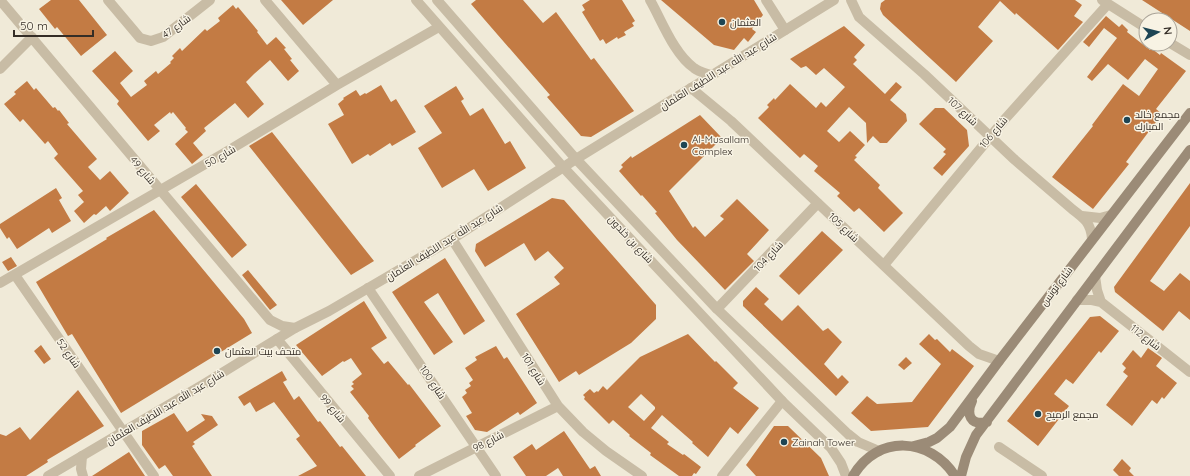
<svg xmlns="http://www.w3.org/2000/svg" width="1190" height="476" viewBox="0 0 1190 476" font-family="Quicksand,Cairo,sans-serif">
<rect width="100%" height="100%" fill="#f0ead8"/>
<path fill="#c37b44" fill-rule="evenodd" d="M51,0H79L107,35L81,56L57,27L55,29L39,9Z
M281,0H333L303,25Z
M476,0H523L543,23L556,12L591,60L594,58L634,111L591,137L581,136L547,97L550,95L471,4Z
M590,0H622L635,21L632,23L634,26L624,32L626,35L618,39L617,37L606,44L603,39L600,41L582,12L585,10L582,5Z
M661,0H754L763,15L752,29L756,32L748,42L744,38L734,50L714,45Z
M885,0H1075L1082,5L1074,16L1083,22L1058,50L1016,13L1015,15L1000,1L978,27L993,41L956,82L883,15L880,9L881,3Z
M1142,0H1190V31Z
M233,5L236,9L238,7L258,31L257,32L267,45L276,37L286,48L284,49L292,59L290,60L299,71L288,81L270,60L254,74L246,82L264,104L248,118L235,103L204,128L206,131L193,143L203,155L192,164L175,144L188,132L185,129L186,128L173,112L171,114L170,112L154,125L160,131L148,141L117,104L119,101L92,71L115,51L133,71L120,83L131,97L147,85L144,81L156,71L158,74L171,63L170,62L174,58L172,56L180,48L182,51L205,29L207,31L220,21L218,18Z
M1106,16L1119,27L1122,24L1128,30L1127,32L1150,50L1151,48L1160,55L1161,53L1186,71L1156,109L1162,114L1126,162L1129,164L1093,209L1052,177L1093,126L1092,125L1123,84L1139,96L1158,69L1145,59L1128,80L1108,64L1092,81L1087,77L1117,38L1104,28L1089,47L1083,42Z
M844,26L865,45L854,57L857,60L853,64L885,94L896,82L902,87L890,100L906,114L907,121L887,143H880L873,136L867,143L866,123L849,107L827,131L839,142L850,131L865,145L855,156L857,157L854,160L880,185L878,188L903,213L884,232L859,208L854,212L837,196L840,193L814,171L818,166L804,154L800,158L758,118L769,107L767,105L774,98L775,100L790,84L816,108L821,102L826,107L845,87L824,68L816,75L806,66L801,68L790,59Z
M27,81L34,90L36,88L53,108L55,107L58,111L59,110L69,123L67,124L97,159L88,167L100,180L110,171L129,193L110,211L106,206L96,215L94,214L84,223L74,211L84,202L78,195L83,191L54,158L58,154L48,141L45,144L23,119L20,122L4,104L16,94L14,92Z
M381,85L391,102L396,99L416,132L392,146L390,143L370,156L368,154L352,164L328,124L344,115L338,104L344,99L343,98L356,90L360,96L365,93L366,94Z
M456,86L464,99L461,101L470,116L483,108L505,144L510,141L526,168L488,191L474,169L442,188L418,148L442,133L424,106Z
M935,108H944L967,130L969,146L942,176L933,168L946,154L943,152L946,149L919,124Z
M700,115L722,138L669,191L693,228L695,226L705,237L724,219L720,216L737,199L769,230L747,254L754,261L725,290L677,240L655,213L657,212L642,195L641,196L619,171L623,167L621,165L631,156L632,158Z
M272,132L374,261L351,275L249,146Z
M1190,183V226L1150,281L1164,291L1180,273L1190,281V320L1179,311L1163,331L1115,292L1114,287Z
M196,184L247,245L232,258L181,197Z
M56,188L62,198L59,200L71,221L52,233L49,228L17,249L9,237L7,239L0,228V224Z
M552,198L564,200L656,305V319L631,343L579,375L576,371L559,382L516,314L560,284L554,277L564,268L548,251L535,261L524,243L485,267L475,251L476,244Z
M154,210L244,319L252,333L121,413L72,334L68,336L36,282L107,239L106,238Z
M822,231L843,250L799,295L779,276Z
M11,257L17,266L8,271L2,262Z
M445,258L485,321L464,335L438,293L424,302L453,342L434,355L392,292Z
M248,270L277,305L270,310L242,275Z
M756,287L769,299L764,304L782,321L798,305L823,331L828,328L842,342L824,364L838,379L842,375L849,382L836,396L743,306V301Z
M364,301L387,338L371,348L384,364L388,361L408,385L409,384L441,426L415,445L416,446L399,459L379,433L368,418L369,416L350,392L354,389L351,386L354,384L352,382L362,374L351,358L344,362L343,361L322,376L296,345Z
M1100,316L1119,331L1101,353L1099,351L1073,384L1066,379L1054,394L1069,406L1038,446L1007,421L1090,317Z
M688,334L715,362L716,361L738,383L733,388L759,408L738,434L730,427L708,457L692,443L693,442L662,415L651,428L669,442L667,444L683,455L684,454L701,467L696,474L694,473L692,476H679L650,455L651,453L629,436L630,435L613,420L609,424L584,399L585,397L583,395L590,389L594,393L597,391L598,392L603,386L607,390L640,357ZM641,394L655,407V409L644,421L628,407Z
M929,334L935,340L937,339L950,352L952,349L974,366L928,427L871,431L851,413L867,396L877,404L912,402L941,364L919,344Z
M41,345L51,359L44,364L34,351Z
M496,346L504,359L507,357L537,403L520,415L518,412L487,432L475,430L466,416L472,413L462,397L467,393L465,390L471,386L469,383L473,380L465,368L477,360L475,357Z
M1148,348L1162,358L1156,366L1177,383L1164,399L1162,397L1157,404L1152,400L1132,426L1106,405L1128,376L1123,372L1126,368L1122,364L1133,350L1141,358Z
M906,357L912,363L904,370L898,365Z
M282,371L287,380L283,382L294,400L299,396L318,422L320,421L340,447L342,446L366,476H298L317,466L296,439L300,436L274,402L256,412L250,402L244,406L238,397Z
M78,390L104,426L47,460L48,462L26,476H0V434L6,436L20,427L30,440Z
M174,413L187,432L205,420L201,414L212,416L218,425L193,442L195,444L192,446L212,476H173L165,465L159,469L142,445V431Z
M774,426H788L821,458L829,476H756L746,465Z
M564,431L590,469L595,466L601,476H563L558,468L546,476H526L513,457L532,444L536,450Z
M129,452L145,476H92Z
M1122,459L1131,468L1129,471L1134,476H1119L1113,470Z"/>
<g fill="none" stroke-linecap="round" stroke-linejoin="round">
<path stroke="#c8bca5" stroke-width="10" d="M0,0L270,320L282,326L295,328
M108,0L140,38L151,41L163,37L210,0
M265,0L337,85
M650,0C662,21 674,54 694,68C699,72 705,73 711,75
M766,0L785,30
M851,0L859,17L924,74L1015,160L1072,209C1084,218 1091,223 1092,239
M1102,0L1146,28
M1170,43L1190,55
M0,69L32,37
M691,88L731,121L969,346L979,354L999,361
M1082,216L1100,218L1111,215
M452,239L558,406L583,432L606,451L642,476
M884,265L1005,119L1108,4
M15,275L154,476
M1095,276L1097,290L1101,302
M0,283L226,152L337,85L439,27
M368,288L496,476
M1077,300H1092L1101,302L1190,372
M717,309L818,203
M277,339L390,476
M999,447L1042,476
M82,456L81,469L83,476
M419,476L558,406
M722,476L782,401"/>
<path stroke="#c8bca5" stroke-width="10" d="M416,0L563,167L782,401L831,448L841,463L846,476
M437,0L576,159L717,309L848,434L858,442L879,451
M48,476L204,384L295,328L329,311L452,239L576,159L834,0"/>
<path stroke="#9b8b77" stroke-width="10" d="M972,401C966,414 970,426 987,422
M914,446L929,442L937,438L950,427L999,361L1190,113
M853,476C877,434 930,437 955,476
M961,476L966,457L976,435L1190,150"/>
</g>
<g fill="#1d4554" stroke="#f8f3e4" stroke-width="1.5">
<circle cx="722" cy="22" r="4"/>
<circle cx="1127" cy="120" r="4"/>
<circle cx="684" cy="145" r="4"/>
<circle cx="217" cy="351" r="4"/>
<circle cx="1038" cy="414" r="4"/>
<circle cx="784" cy="442" r="4"/>
</g>
<g text-anchor="middle" stroke-width="3" stroke-linejoin="round" paint-order="stroke">
<g font-size="10" fill="#342d26" stroke="#f8f3e4" text-anchor="start">
<text x="730" y="26">العثمان</text>
<text x="1135" y="118">مجمع خالد<tspan x="1135" dy="12">المبارك</tspan></text>
<text x="692" y="143">Al-Musallam<tspan x="692" dy="12">Complex</tspan></text>
<text x="225" y="355">متحف بيت العثمان</text>
<text x="1046" y="418">مجمع الرميح</text>
<text x="792" y="446">Zainah Tower</text>
</g>
<g font-size="10" fill="#342d26" stroke="#f8f3e4">
<text transform="translate(176 26) rotate(-36)" y="4">شارع 47</text>
<text transform="translate(718 71) rotate(-32)" y="4">شارع عبد الله عبد اللطيف العثمان</text>
<text transform="translate(963 111) rotate(43)" y="4">شارع 107</text>
<text transform="translate(993 132) rotate(-50)" y="4">شارع 106</text>
<text transform="translate(220 156) rotate(-30)" y="4">شارع 50</text>
<text transform="translate(143 170) rotate(50)" y="4">شارع 49</text>
<text transform="translate(844 227) rotate(44)" y="4">شارع 105</text>
<text transform="translate(631 239) rotate(47)" y="4">شارع بن خلدون</text>
<text transform="translate(444 242) rotate(-32)" y="4">شارع عبد الله عبد اللطيف العثمان</text>
<text transform="translate(768 256) rotate(-47)" y="4">شارع 104</text>
<text transform="translate(1056 286) rotate(-53)" y="4">شارع تونس</text>
<text transform="translate(1146 337) rotate(38)" y="4">شارع 112</text>
<text transform="translate(69 353) rotate(55)" y="4">شارع 52</text>
<text transform="translate(534 369) rotate(58)" y="4">شارع 101</text>
<text transform="translate(433 382) rotate(56)" y="4">شارع 100</text>
<text transform="translate(165 407) rotate(-31)" y="4">شارع عبد الله عبد اللطيف العثمان</text>
<text transform="translate(333 408) rotate(50)" y="4">شارع 99</text>
<text transform="translate(488 441) rotate(-27)" y="4">شارع 98</text>
</g>
</g>
<g transform="translate(1158 32) rotate(83)"><circle r="19" fill="#f8f3e4" stroke="#aaa498"/>
<path d="M0-3L7 15L0 10L-7 15Z" fill="#1d4554"/>
<text y="-6" font-size="11" font-weight="bold" text-anchor="middle" fill="#342d26">N</text>
</g>
<path d="M14 30v6h79v-6" fill="none" stroke="#342d26" stroke-width="2"/>
<text x="20" y="30" font-size="12" fill="#342d26" stroke="#f8f3e4" stroke-width="3" paint-order="stroke">50 m</text>
</svg>
